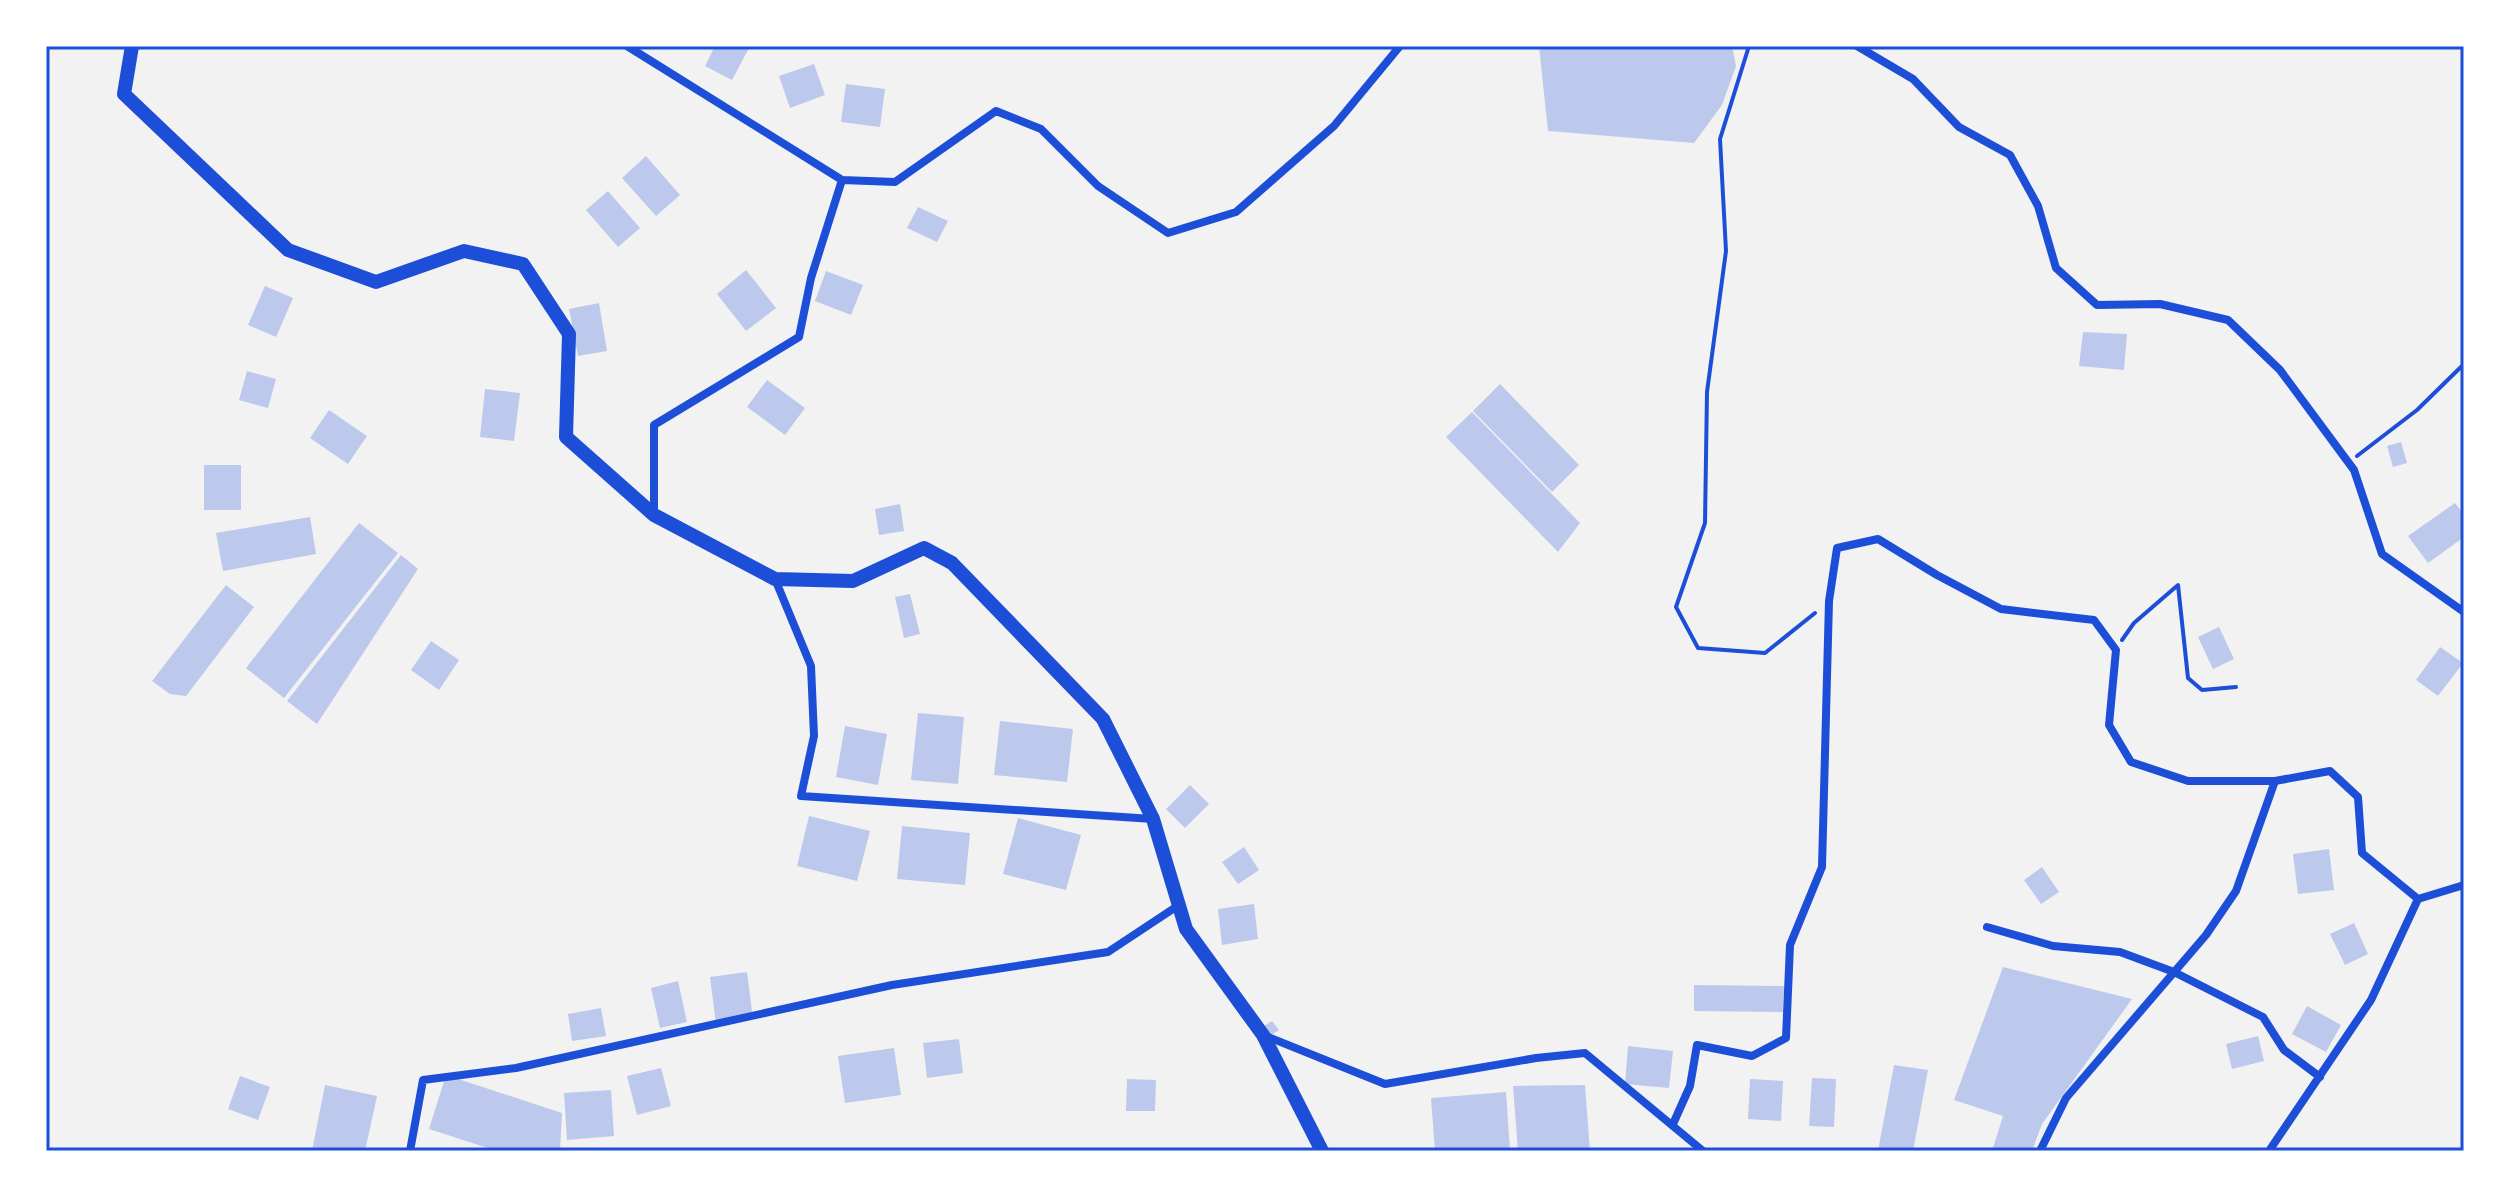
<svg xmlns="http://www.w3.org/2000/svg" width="2510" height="1197" viewBox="0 0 2510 1197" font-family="Ubuntu,sans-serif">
<rect width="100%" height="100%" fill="#f2f2f2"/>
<path fill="#bdc9ec" d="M715,46H750L732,80L705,66Z
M1539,46H1732L1736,66L1722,105L1694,143L1548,131Z
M814,64L825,95L790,108L779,76Z
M846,84L885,89L880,127L841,122Z
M646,156L680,195L656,216L622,178Z
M608,191L640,228L618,247L586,210Z
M918,207L948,221L937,242L907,228Z
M746,270L776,308L746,331L717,294Z
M826,271L863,285L851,315L815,301Z
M265,286L293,298L276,337L248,325Z
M599,303L607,351L578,356L569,309Z
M2083,332L2127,334L2124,370L2079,366Z
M247,371L276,379L268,408L239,400Z
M767,380L805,408L785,435L747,407Z
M1500,384L1579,465L1552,492L1473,411Z
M485,389L520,393L514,441L480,437Z
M329,410L367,436L348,464L310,438Z
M1472,412L1580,523L1558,552L1446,437Z
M2401,442L2407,463L2393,467L2387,446Z
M204,465H241V510H204Z
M2455,503L2464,515V537L2428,563L2408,536Z
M900,504L904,531L879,535L875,509Z
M310,517L316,554L223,571L216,533Z
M359,523L398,553L284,698L246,668Z
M401,555L418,569L317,724L287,701Z
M226,585L254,607L186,696L170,694L152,681Z
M910,594L920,634L904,638L895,597Z
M2219,627L2234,659L2213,669L2198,637Z
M431,641L459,660L439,690L411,670Z
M2440,647L2463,663L2438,696L2416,680Z
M918,713L964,717L958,784L911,780Z
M1000,721L1073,729L1067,782L994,775Z
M845,726L887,734L878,785L836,777Z
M1190,785L1209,804L1185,828L1166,809Z
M809,816L870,831L857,881L797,866Z
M1018,818L1081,835L1066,890L1003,874Z
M902,826L970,833L965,885L897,879Z
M1244,847L1259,870L1238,884L1222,862Z
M2329,849L2334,890L2298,894L2293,854Z
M2042,867L2059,892L2041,904L2024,880Z
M1254,904L1258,939L1222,945L1218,909Z
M2354,923L2368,954L2345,965L2330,934Z
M2003,967L2132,999L2042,1124L2032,1151H1992L2003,1116L1954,1100Z
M747,972L753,1019L716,1024L710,977Z
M678,981L687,1022L660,1028L651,988Z
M1694,985L1784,986L1783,1012L1694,1011Z
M2307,1006L2341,1025L2326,1052L2292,1034Z
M601,1008L606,1036L572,1041L568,1014Z
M1272,1021L1279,1030L1271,1035L1264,1026Z
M2258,1036L2264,1061L2232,1069L2226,1044Z
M959,1039L963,1073L927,1078L923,1043Z
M1628,1046L1673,1051L1669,1088L1625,1084Z
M894,1048L901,1095L845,1103L838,1056Z
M1894,1065L1928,1070L1913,1151H1878Z
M661,1068L671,1106L637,1115L627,1076Z
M446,1075L562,1113L560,1151H497L429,1129Z
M240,1076L270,1087L258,1120L228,1109Z
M1812,1078L1836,1079L1834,1127L1809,1126Z
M1127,1079L1156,1080L1155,1111H1126Z
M1750,1079L1783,1081L1781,1121L1748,1119Z
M325,1085L377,1096L365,1151H312Z
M1585,1085L1590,1151H1518L1513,1086Z
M611,1090L614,1136L567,1140L564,1093Z
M1506,1092L1510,1151H1435L1431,1098Z"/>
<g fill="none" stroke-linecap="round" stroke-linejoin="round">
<path stroke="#1d4ed8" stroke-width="4" d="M1749,46L1720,139L1726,251L1707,392L1705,523L1676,607L1698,648L1765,653L1815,613
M2357,456L2417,410L2464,364
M2122,640L2134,623L2178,585L2188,678L2202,690L2236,687"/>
<path stroke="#1d4ed8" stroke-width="8" d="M627,46L842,180L895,182L996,111L1041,129L1098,186L1168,233L1236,212L1334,126L1400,46
M1857,46L1913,79L1959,127L2010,155L2038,206L2056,268L2097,305L2160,304L2228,320L2280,370L2354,470L2382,554L2464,612
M654,515V425L799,337L811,278L842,180
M775,579L811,666L814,736L801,796L1153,819
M1987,927L2053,946L2120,952L2174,972L2263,1017L2284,1050L2320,1077
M1263,1035L1385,1084L1536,1058L1585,1053L1703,1151
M1673,1124L1690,1086L1697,1045L1752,1056L1786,1038L1790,945L1822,867L1829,601L1837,548L1878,539L1937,575L2001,609L2094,620L2116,650L2109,725L2131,762L2188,781H2275L2330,771L2358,797L2362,853L2418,899L2464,885
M410,1151L423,1080L516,1068L892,985L1108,952L1179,905
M2040,1151L2066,1098L2206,935L2236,891L2275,781
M2269,1151L2371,1000L2418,899"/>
<path stroke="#1d4ed8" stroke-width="14" d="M132,46L124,94L288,250L376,282L464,251L523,264L569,334L566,437L654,515L775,579L853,581L924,548L952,563L1103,719L1153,819L1186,929L1263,1035L1322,1151"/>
</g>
<rect width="2510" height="1197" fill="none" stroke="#ffffff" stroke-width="96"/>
<rect x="48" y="48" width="2414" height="1101" fill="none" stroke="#1d4ed8" stroke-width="3"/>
</svg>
